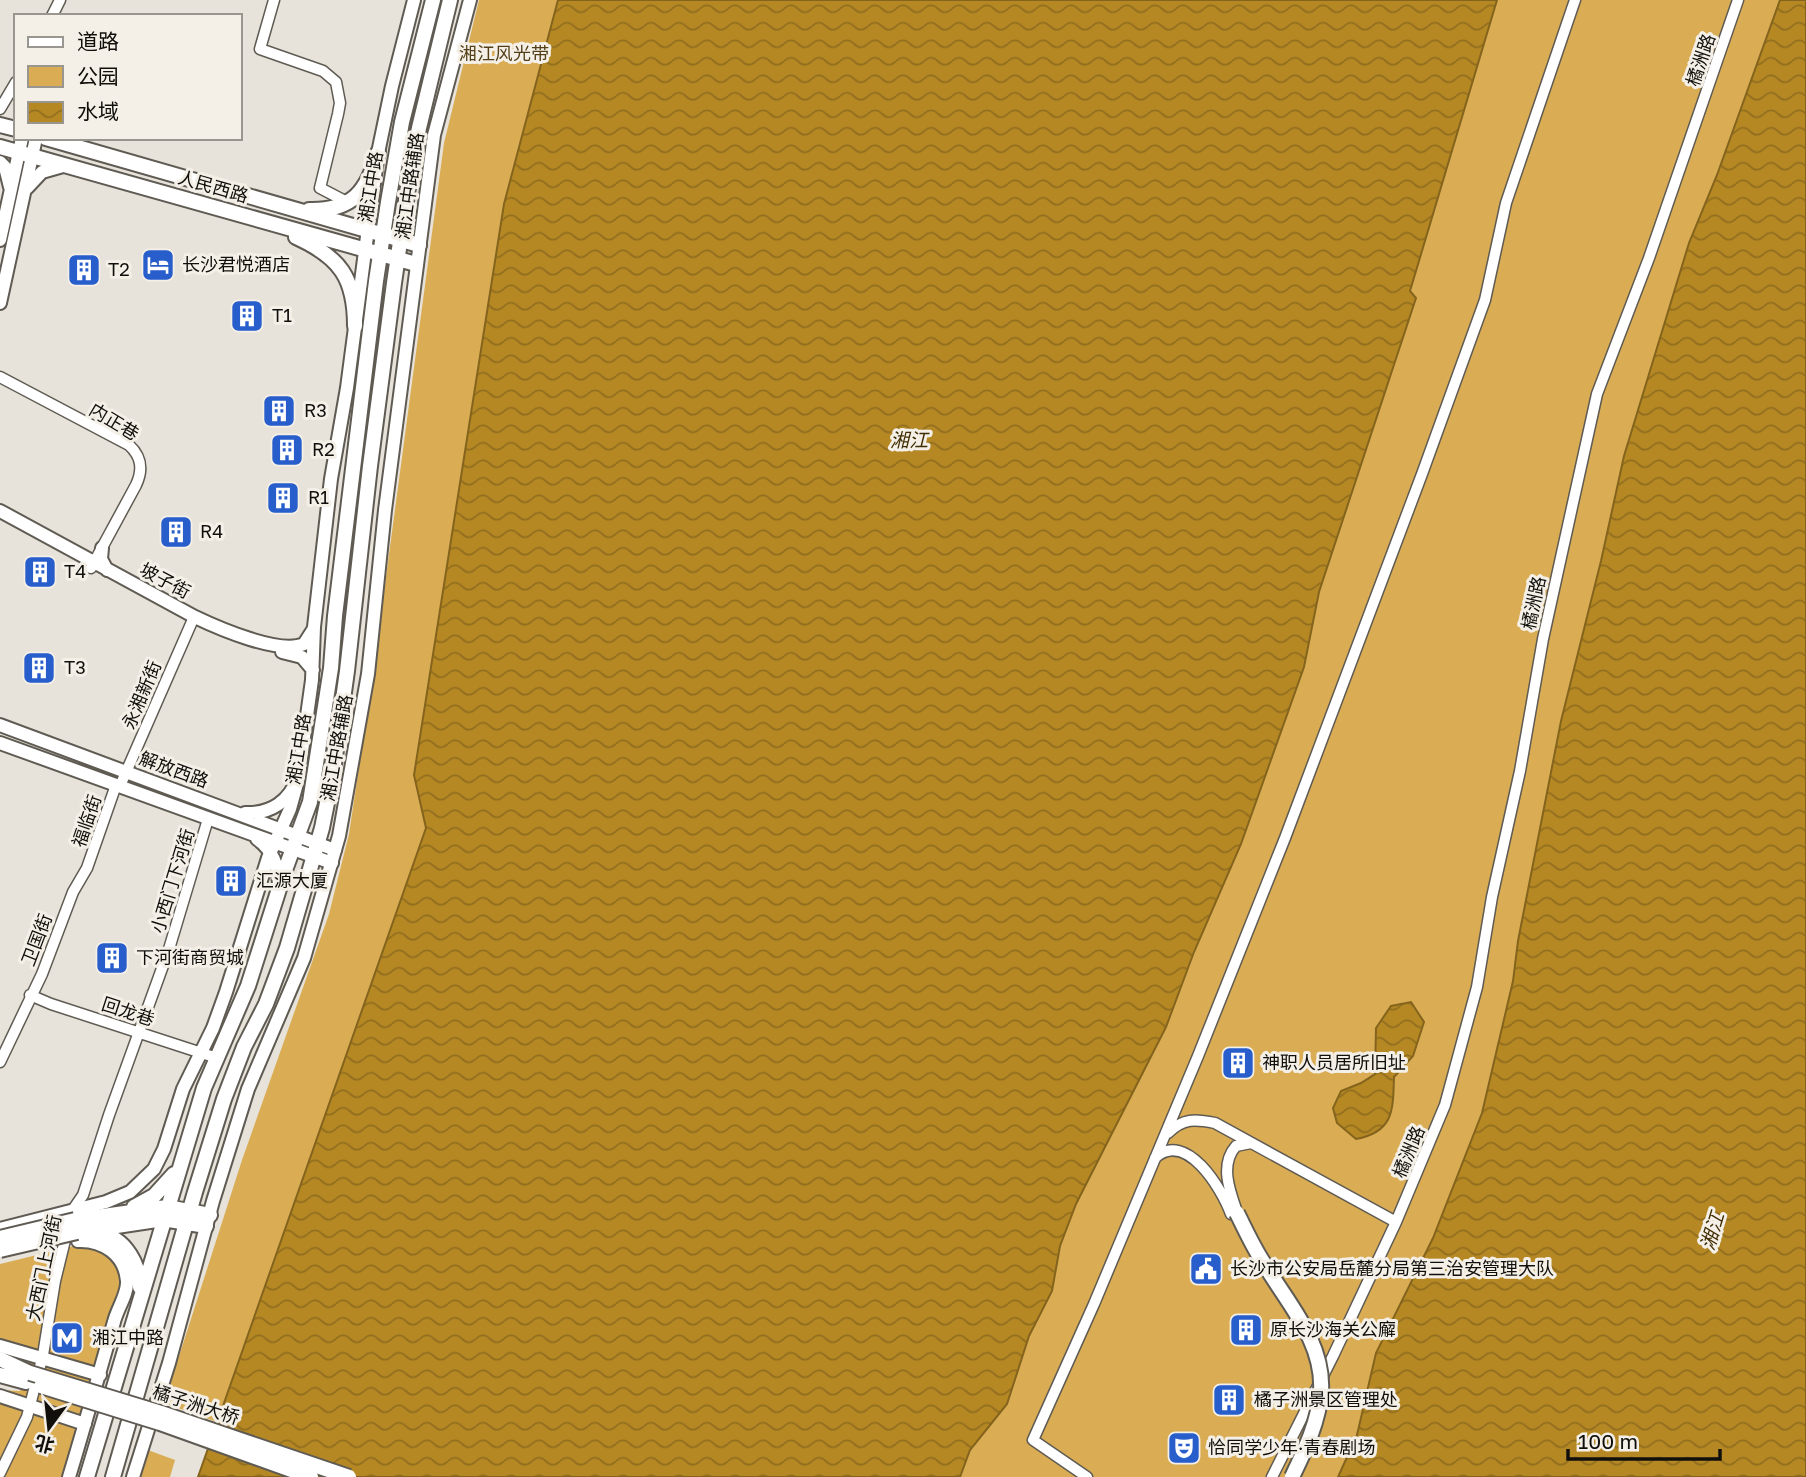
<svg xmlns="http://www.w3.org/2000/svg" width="1806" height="1477" viewBox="0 0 1806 1477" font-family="'Golos Text','Noto Sans SC',sans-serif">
<defs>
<pattern id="water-waves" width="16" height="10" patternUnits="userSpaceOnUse" patternTransform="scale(1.75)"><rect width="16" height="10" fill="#b58824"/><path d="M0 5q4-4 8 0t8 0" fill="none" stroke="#926e1e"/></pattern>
</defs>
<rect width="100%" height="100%" fill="#e8e3da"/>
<path fill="#daad55" d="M479,0H558L504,205L414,775L426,828L217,1422L164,1403L242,1160L329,914L349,834L373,674L444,143Z
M1497,0H1780L1717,175L1689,243L1624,456L1601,561L1561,721L1518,941L1513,981L1482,1113L1433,1238L1376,1353L1357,1435L1338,1477H960L970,1450L1007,1404L1029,1336L1052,1291L1060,1246L1076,1204L1166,1028L1194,952L1241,844L1304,668L1319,592L1416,298L1410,292Z
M78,1245C96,1247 115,1255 119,1274C124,1290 109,1314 105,1330C92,1379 78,1428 64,1477H0V1390L20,1391L29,1362L0,1344V1264Z
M145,1449L175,1460L170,1477H138Z"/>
<path fill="url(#water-waves)" stroke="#84641d" stroke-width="2" d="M558,0H1497L1410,291L1416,298L1319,592L1304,667L1241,844L1194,952L1166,1027L1076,1204L1060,1246L1052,1291L1029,1336L1007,1404L970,1450L960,1477H198L426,828L414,775L504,204Z
M1780,0H1806V1477H1338L1357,1435L1376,1353L1433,1238L1482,1113L1513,981L1518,941L1561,721L1601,561L1624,456L1689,243L1717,175Z
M1411,1002L1424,1022L1413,1056L1394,1077C1393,1110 1394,1132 1356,1139L1337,1123L1333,1108L1341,1091L1361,1083L1375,1074L1376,1028L1391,1006Z"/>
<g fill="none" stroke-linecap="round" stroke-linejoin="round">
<defs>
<path id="minor" d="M274,0L260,49L323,71L336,82L340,103L338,114L320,188L347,202
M52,16L60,0
M0,109L16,82
M0,377L129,445C142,457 143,470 136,485L91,568
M120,786L194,617
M30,995L51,1004L217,1058
M0,1062L42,974L73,892L87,868L116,785
M1168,1133C1183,1118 1195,1119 1215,1123L1396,1222
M1155,1158C1186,1129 1222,1189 1231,1214
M1236,1209C1229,1189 1220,1164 1236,1146L1251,1143
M72,1211L83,1195L109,1115L169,949L208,819
M0,1473L27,1417L43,1355L55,1281L67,1232
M1087,1477L1033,1440L1094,1304L1198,1056L1285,838L1422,474L1485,300L1506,203L1575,0
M1272,1477L1333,1356L1396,1222L1445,1105L1477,987L1492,897L1520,771L1543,639L1597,394L1649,258L1738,0"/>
<path id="tertiary" d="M0,511L195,617C218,628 280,655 304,644L313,630
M102,548L101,559L107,570
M282,652L302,657L313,670
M0,1229L106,1202L130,1192L154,1169L164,1149L183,1089L213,1028L226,992L268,858L290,809L298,780L312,680L314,627L331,479L347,388L378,153L392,86L414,0
M0,1346L100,1375
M0,1396L85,1424
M69,1477C85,1425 99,1373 114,1322C117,1309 128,1294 127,1281C125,1255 103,1240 78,1241
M133,1477L169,1363L213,1201L248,1089L304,958L339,836L368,674L385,510L434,135L470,0"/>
<path id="secondary" d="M0,162L5,167L10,187
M27,188L42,172L63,166
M0,240L22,138
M0,303L36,138
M0,725L335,850
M0,743L332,863
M245,813C271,814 290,801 298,777
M257,839C273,850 279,868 279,887"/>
<path id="primary" d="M0,125L16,129
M46,138L419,245
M0,147L416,264
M309,210C352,211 367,192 378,153
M296,237C340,257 355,278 355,326
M134,1207L154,1196L174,1174
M75,1220L167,1207L210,1215
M77,1232L163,1219L206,1226
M92,1232C122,1234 138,1259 140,1287
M0,1359L30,1373
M0,1375L26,1382
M87,1477L204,1088L248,986L285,870L310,802L331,668L335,616L376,281L388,202L402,122L433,0
M113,1477L195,1192L224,1099L244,1047L266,1004L287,948L322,828L332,778L347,671L370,466L394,283L411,167L419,128L450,0"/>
</defs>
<use href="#minor" stroke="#5f5b53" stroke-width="13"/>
<use href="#tertiary" stroke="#5f5b53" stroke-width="16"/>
<use href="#secondary" stroke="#5f5b53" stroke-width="16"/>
<use href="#primary" stroke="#5f5b53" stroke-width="18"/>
<use href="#minor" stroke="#fff" stroke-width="10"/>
<use href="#tertiary" stroke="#fff" stroke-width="12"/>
<use href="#secondary" stroke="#fff" stroke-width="12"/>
<use href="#primary" stroke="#fff" stroke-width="14"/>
<defs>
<path id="primary-bridge" d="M1237,1213C1246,1231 1254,1249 1265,1265C1288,1304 1324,1342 1321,1391C1319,1421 1305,1450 1292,1477
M0,1238L75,1220
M0,1250L77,1232
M30,1373L161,1413L349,1477
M41,1386L160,1423L311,1477"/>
</defs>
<use href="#primary-bridge" stroke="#5f5b53" stroke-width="18" stroke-linecap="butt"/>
<use href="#primary-bridge" stroke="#fff" stroke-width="14"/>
</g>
<defs>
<symbol id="hotel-square" viewBox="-11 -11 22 22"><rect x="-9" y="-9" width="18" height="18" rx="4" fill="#275ecb" stroke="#f5f0e7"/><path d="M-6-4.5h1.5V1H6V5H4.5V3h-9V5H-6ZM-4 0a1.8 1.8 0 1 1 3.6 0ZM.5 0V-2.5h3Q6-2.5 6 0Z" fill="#fff"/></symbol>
<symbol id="building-square" viewBox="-11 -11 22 22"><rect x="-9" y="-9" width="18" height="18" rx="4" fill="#275ecb" stroke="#f5f0e7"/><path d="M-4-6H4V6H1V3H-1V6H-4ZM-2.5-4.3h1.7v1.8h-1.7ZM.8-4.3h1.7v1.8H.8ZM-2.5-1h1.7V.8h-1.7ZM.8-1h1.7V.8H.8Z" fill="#fff"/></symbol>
<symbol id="civic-square" viewBox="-11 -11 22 22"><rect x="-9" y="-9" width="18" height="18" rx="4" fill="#275ecb" stroke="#f5f0e7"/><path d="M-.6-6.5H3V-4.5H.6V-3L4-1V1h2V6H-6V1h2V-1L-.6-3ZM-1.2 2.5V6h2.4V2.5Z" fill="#fff"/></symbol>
<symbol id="metro-square" viewBox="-11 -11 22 22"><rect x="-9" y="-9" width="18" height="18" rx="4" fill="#275ecb" stroke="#f5f0e7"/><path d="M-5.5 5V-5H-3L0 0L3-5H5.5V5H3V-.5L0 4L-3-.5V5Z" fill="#fff"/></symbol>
<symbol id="theatre-square" viewBox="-11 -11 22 22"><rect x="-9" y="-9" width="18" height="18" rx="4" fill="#275ecb" stroke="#f5f0e7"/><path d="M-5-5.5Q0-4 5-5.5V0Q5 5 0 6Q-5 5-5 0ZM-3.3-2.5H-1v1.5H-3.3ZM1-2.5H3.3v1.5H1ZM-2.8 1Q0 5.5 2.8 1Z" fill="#fff"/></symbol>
</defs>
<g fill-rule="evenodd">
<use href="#hotel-square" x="139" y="246" width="38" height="38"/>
<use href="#building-square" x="65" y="251" width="38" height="38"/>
<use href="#building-square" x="228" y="297" width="38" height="38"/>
<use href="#building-square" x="260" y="392" width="38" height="38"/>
<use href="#building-square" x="268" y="431" width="38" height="38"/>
<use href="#building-square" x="264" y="479" width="38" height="38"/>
<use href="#building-square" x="157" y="513" width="38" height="38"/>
<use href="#building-square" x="21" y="553" width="38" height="38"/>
<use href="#building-square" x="20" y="649" width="38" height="38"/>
<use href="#building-square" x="212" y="862" width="38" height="38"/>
<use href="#building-square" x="93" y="939" width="38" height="38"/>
<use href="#building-square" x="1219" y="1044" width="38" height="38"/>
<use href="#civic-square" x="1187" y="1250" width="38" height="38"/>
<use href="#building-square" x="1227" y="1311" width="38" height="38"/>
<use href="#metro-square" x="48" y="1319" width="38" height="38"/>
<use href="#building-square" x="1210" y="1381" width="38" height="38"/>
<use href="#theatre-square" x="1165" y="1429" width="38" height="38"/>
</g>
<g text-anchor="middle" stroke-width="6" stroke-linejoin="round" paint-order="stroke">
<g font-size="18" fill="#523e17" stroke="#f5f0e7">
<text x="504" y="60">湘江风光带</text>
</g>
<g font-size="18" fill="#100f0c" stroke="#f5f0e7">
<text transform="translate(1701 60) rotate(-71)" y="6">橘洲路</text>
<text transform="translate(410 186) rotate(-82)" y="6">湘江中路辅路</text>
<text transform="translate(213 187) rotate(16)" y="6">人民西路</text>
<text transform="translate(371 187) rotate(-81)" y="6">湘江中路</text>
<text transform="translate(114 422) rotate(31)" y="6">内正巷</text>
<text transform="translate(165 581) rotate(28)" y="6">坡子街</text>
<text transform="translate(1534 603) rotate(-78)" y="6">橘洲路</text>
<text transform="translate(142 695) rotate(-67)" y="6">永湘新街</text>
<text transform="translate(337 748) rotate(-80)" y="6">湘江中路辅路</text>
<text transform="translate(299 749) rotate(-81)" y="6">湘江中路</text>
<text transform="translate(174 770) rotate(20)" y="6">解放西路</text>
<text transform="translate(87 821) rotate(-71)" y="6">福临街</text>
<text transform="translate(173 881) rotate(-73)" y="6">小西门下河街</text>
<text transform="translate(37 940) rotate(-69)" y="6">卫国街</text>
<text transform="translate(128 1012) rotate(18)" y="6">回龙巷</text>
<text transform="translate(1409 1152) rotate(-67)" y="6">橘洲路</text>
<text transform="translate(44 1268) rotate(-78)" y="6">大西门上河街</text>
<text transform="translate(196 1405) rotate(18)" y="6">橘子洲大桥</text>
</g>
<g font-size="18" fill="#100f0c" stroke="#f5f0e7" text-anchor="start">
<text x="182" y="271">长沙君悦酒店</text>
<text x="108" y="276">T2</text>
<text x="272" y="322">T1</text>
<text x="304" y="417">R3</text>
<text x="312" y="456">R2</text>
<text x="308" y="504">R1</text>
<text x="200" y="538">R4</text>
<text x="64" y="578">T4</text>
<text x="64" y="674">T3</text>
<text x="256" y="887">汇源大厦</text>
<text x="136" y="964">下河街商贸城</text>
<text x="1262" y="1069">神职人员居所旧址</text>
<text x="1230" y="1275">长沙市公安局岳麓分局第三治安管理大队</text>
<text x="1270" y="1336">原长沙海关公廨</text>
<text x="92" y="1344">湘江中路</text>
<text x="1254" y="1406">橘子洲景区管理处</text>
<text x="1208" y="1454">恰同学少年·青春剧场</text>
</g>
<g font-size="19" font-style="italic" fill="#412e04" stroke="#f5f0e7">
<text x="909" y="447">湘江</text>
<text transform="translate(1712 1231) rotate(-73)" y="7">湘江</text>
</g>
</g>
<rect x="14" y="14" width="228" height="126" fill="#f5f0e7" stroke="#99968f" stroke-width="2"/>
<rect x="28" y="37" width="35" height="10" fill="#ffffff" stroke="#99968f" stroke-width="2"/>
<text x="77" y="49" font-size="21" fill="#100f0c">道路</text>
<rect x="28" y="66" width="35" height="21" fill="#daad55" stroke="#99968f" stroke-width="2"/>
<text x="77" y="84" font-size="21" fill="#100f0c">公园</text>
<rect x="28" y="102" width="35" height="21" fill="url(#water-waves)" stroke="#99968f" stroke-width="2"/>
<text x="77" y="119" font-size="21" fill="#100f0c">水域</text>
<g transform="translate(49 1428) rotate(195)" stroke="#f5f0e7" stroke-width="5" paint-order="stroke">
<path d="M0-5L12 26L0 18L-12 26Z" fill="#100f0c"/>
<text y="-10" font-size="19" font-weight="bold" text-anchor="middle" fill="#100f0c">北</text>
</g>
<path d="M1568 1449v10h152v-10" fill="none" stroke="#100f0c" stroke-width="3.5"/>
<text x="1578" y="1449" font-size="21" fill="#100f0c" stroke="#f5f0e7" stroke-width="5" paint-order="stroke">100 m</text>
</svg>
